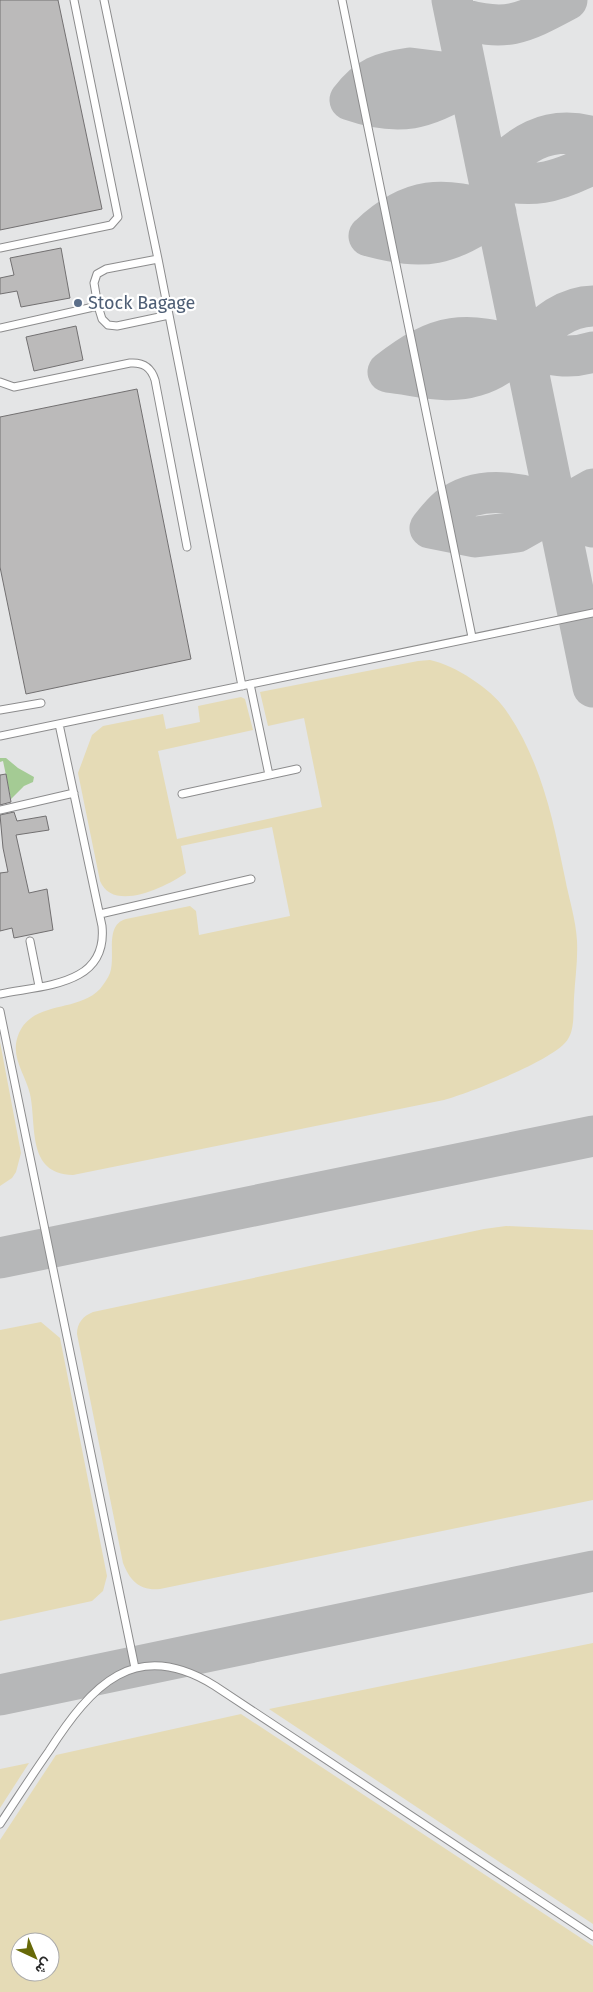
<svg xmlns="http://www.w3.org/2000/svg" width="593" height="1992" viewBox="0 0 593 1992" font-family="'Fira Sans',Vazirmatn,sans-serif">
<rect width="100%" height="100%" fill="#e4e5e6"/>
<path fill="#a4cb94" d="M0,758H6L18,768L34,777L33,782L24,786L11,799L3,761L0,762Z"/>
<path fill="#e5dbb6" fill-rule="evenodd" d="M430,660C455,665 491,689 505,709C541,760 553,819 565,878C569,899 576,920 577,941C578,960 575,979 574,998C573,1011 575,1028 568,1039C557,1059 469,1093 444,1100L73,1175C26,1174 37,1125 30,1094C25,1073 9,1056 19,1033C34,1000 77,1013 100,989C104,984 108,978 110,973C116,956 104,925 126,919L190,906L196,911L199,935L290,916L272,827L181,846L186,873C166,887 113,913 100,881L78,773L92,735L103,726L163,714L166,729L200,722L198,706L241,697L245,699L253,730L158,751L177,839L322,807L304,718L268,726L260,692L418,661Z
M0,1042L21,1153L16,1172L12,1178L0,1186Z
M506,1226L593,1230V1500L160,1589C140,1591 130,1581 123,1563L77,1334C77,1323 83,1316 93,1312L484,1229Z
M41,1322L60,1338L107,1576L103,1591L92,1601L0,1621V1330Z
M593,1643V1924L269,1709Z
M241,1714L593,1946V1992H0V1840L56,1755ZM20,1942H50V1972H20Z
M29,1763L0,1808V1769Z"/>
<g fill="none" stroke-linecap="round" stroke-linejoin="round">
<path stroke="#b6b7b8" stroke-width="41" d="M452,0L593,687
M456,17C506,33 522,24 567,0
M410,68L442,72L469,83C426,110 399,117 350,100C367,77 382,72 410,68Z
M593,137C547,124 518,145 489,177C531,190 555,183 593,164
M369,236C411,196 443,196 496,213
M369,236C426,251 447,246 496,213
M388,372C417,375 446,385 475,376C522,363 543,307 593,306
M388,372C439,332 464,331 525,348C549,355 569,360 593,352
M593,489L517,532L475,537L430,528C435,522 441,514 448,508C479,484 523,491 556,508C570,515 577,524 593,527
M0,1258L593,1136
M0,1695L593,1571"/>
</g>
<path fill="#bbbaba" stroke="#727071" d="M0,0H58L102,209L0,230Z
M61,248L70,298L21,307L17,291L0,294V278L14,275L10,258Z
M76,326L83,360L34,371L26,337Z
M137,389L191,659L26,694L0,567V417Z
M6,774L11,802L0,805V775Z
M14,812L17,821L46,816L49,830L16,835L29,893L47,889L53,930L14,938L12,928L0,931V873L8,872L3,848L0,815Z"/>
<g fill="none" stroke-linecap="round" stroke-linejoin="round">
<defs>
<path id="lane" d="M104,0L158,259L242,686
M342,0L472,637
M0,248L111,225L118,217L74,0
M158,259L106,269L97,274L94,283L98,306L102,319L108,325L117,326L169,315
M0,328L98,306
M0,382L14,387L130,363C143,362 151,367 155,380L187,547
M250,684L269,775
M0,710L41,703
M0,736L593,613
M182,794L297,769
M0,810L74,793
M100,914L251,879
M30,941L39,986
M0,994C43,985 108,986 102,926L59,724
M0,1011L135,1668
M0,1824C16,1800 32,1775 49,1751C91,1686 135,1636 215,1686L593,1936"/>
</defs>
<use href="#lane" stroke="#8c8c8d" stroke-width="9"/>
<use href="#lane" stroke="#fff" stroke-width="7"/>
</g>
<circle fill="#5c6f8a" stroke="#fff" stroke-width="2" cx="78" cy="303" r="5"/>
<g text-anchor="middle" stroke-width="4.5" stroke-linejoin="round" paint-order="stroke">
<g font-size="18" fill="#4e5e75" stroke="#fff" text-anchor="start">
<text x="88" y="309">Stock Bagage</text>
</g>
</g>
<g transform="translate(35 1957) rotate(136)"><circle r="24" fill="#ffffff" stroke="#ababab"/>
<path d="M0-4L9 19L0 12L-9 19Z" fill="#676908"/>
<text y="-8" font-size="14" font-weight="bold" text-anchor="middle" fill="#2c2c2c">ش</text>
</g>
</svg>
